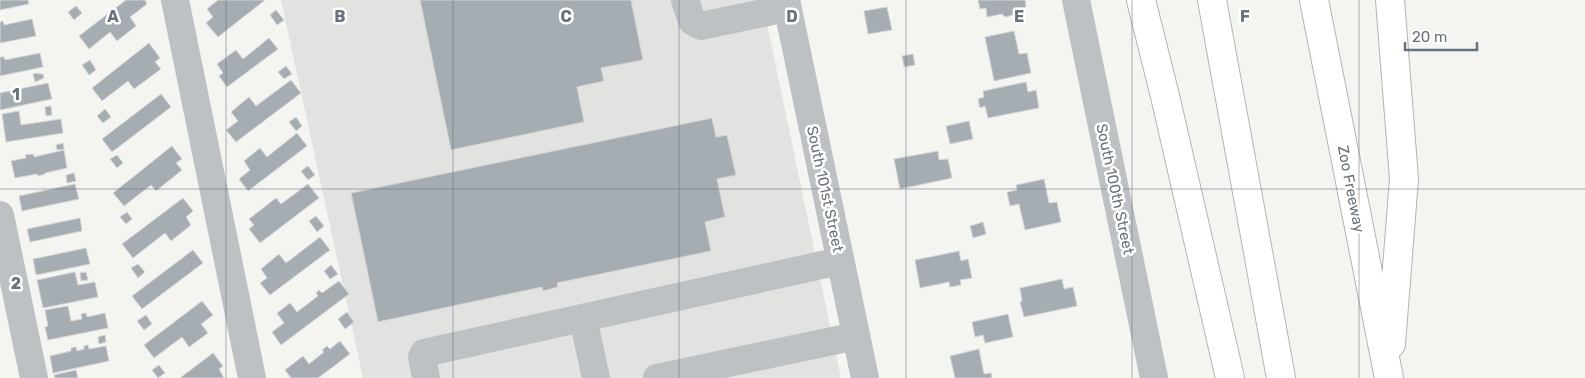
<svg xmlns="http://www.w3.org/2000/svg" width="1585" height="378" viewBox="0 0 1585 378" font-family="Rubik,sans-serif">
<rect width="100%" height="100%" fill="#f4f4f1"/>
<path fill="#e2e3e1" d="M281,0H762L841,378H363Z"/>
<path fill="#a6adb2" stroke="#d5d5d3" d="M0,0H28L29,4L0,10Z
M126,0H145L147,4L130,17L136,26L117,41L110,32L89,49L79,36Z
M218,0H265L218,37L206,23L213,17L207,9Z
M420,0H631L643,60L601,68L604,81L577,87L584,122L451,150Z
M978,0H1025L1026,7L1014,10L1013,15L1005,17L1002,14L987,17L986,8L980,9Z
M76,6L82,13L74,20L68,12Z
M887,7L892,30L868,34L864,11Z
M276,10L284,20L277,25L270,15Z
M32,19L36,36L0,43V22L3,21L4,25Z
M1014,31L1019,54L1027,53L1031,73L994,81L985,37Z
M269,38L278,49L227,87L219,76L223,73L217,64L236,50L243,59Z
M149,43L160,58L155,62L161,69L134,89L128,81L102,101L92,88Z
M40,53L43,67L0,76V57H4L5,60Z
M913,54L915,65L904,67L902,56Z
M90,60L96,70L89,75L82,65Z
M286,66L292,74L284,79L278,72Z
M38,73L39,74H43L44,78L35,82L33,74Z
M291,80L301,93L236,142L226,130L238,121L231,112L249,97L256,106Z
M1026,82L1028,92L1036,90L1039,108L988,118L985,106L980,108L978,99L984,97L983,91Z
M48,83L52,99L0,110V93Z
M161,94L171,107L112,152L102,139Z
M51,106L52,115L46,116L45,107Z
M105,109L111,117L103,123L97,116Z
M19,111L21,125L61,119L63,133L6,142L2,114Z
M296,117L302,126L296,131L289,122Z
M712,118L716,137L727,135L736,175L717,179L725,217L705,222L711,251L557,283L558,287L543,291L542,287L378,322L351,193Z
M969,121L973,139L950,144L946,126Z
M297,133L307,146L248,191L239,179L250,170L244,161L260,148L267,157Z
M63,143L64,149L57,150L56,145Z
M172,146L182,159L176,163L182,170L156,191L151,185L124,206L113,193Z
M64,150L67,168L45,173V174L38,176L37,174L15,178L11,161L26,158L25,155L33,154L34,157Z
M938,151L939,160L948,159L952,178L900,189L894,159Z
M117,155L123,163L117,168L110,159Z
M308,166L315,175L308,180L301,171Z
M74,173L76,181L67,183L66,175Z
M1044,179L1049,203L1057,202L1061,222L1025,230L1019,204L1010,206L1007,192L1017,190L1016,185Z
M75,184L79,199L22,211L19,196Z
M308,184L319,198L260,243L249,229L254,225L249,219L276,198L281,204Z
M183,198L193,211L186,217L191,225L171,241L165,233L133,258L122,244Z
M127,212L132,219L126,224L120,217Z
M316,216L324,226L317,232L309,221Z
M80,218L82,231L30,242L27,229Z
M983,222L986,234L973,238L970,226Z
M320,237L330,250L270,295L260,283L267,278L261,269L279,254L286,263Z
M86,248L90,264L36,275L33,259Z
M193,250L203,263L142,309L132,296Z
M959,251L961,261L968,259L972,278L960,280L961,285L950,287L949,282L920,288L915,260Z
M138,264L145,272L138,278L131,268Z
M331,265L338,274L330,279L324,271Z
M75,272L78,285L95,282L98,297L43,308L37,280Z
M86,272L88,280L81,281L80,273Z
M1062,279L1064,289L1073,287L1077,306L1024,317L1020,302L1022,301L1020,288Z
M339,281L349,294L281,345L272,332L284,323L277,313L290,303L297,312L318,296L316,293L319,290L322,293Z
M202,301L213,315L201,324L208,333L189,347L182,337L154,358L144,345Z
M68,306L71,321L82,319L81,314L86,313L87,317L105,313L108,328L48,340L45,327L48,326L45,310Z
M347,312L354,322L345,329L338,319Z
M1008,314L1013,337L985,343L983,335L975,337L972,322Z
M146,315L152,324L144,330L137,321Z
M105,335L106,342L99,344L98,337Z
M340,341L350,354L318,378H291L285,370L303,356L309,364L324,352L322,350L327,346L330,349Z
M88,345L89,349L106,346L109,361L53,373L50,356L71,351V348L76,347L77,351L84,349V346Z
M979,349L984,374L991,373L992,378H955L950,356Z
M213,353L223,366L219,369L224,378H180Z
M159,365L165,373L158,378L152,370Z
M76,370L78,378H55L54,375Z"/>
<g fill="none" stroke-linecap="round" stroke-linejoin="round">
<defs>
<path id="highway" d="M1141,0L1165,96L1230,378
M1212,0L1281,378
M1314,0L1389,378
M1390,0L1404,179L1391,344"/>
</defs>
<use href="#highway" stroke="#b2b5b8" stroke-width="30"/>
<path stroke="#bdc1c4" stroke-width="28" d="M175,0L252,378
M685,0L692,21L701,26L787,8
M786,0L865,378
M1076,0L1154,378
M0,215L34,378
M583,318L596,378
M426,378L422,357L424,353L840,261
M657,378L856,336"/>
<use href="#highway" stroke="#fff" stroke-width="28"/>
</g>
<path fill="none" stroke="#66737e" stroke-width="1" stroke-opacity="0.55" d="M226,0V378M453,0V378M679,0V378M906,0V378M1132,0V378M1359,0V378M0,189H1585"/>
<g text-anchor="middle" stroke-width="5" stroke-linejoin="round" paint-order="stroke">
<g font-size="15" fill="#66737e" stroke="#fff">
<text transform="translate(825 189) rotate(78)" y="5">South 101st Street</text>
<text transform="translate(1115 189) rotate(78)" y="5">South 100th Street</text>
<text transform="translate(1351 189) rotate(79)" y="5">Zoo Freeway</text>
</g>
</g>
<g font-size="16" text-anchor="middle" font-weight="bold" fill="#66737e" stroke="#fff" stroke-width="5" stroke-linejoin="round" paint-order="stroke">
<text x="113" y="22">A</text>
<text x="340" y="22">B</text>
<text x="566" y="22">C</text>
<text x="792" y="22">D</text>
<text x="1019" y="22">E</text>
<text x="1245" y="22">F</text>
<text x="16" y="100">1</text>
<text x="16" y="289">2</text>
</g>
<path d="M1405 42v8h72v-8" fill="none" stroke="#66737e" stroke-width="2.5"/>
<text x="1412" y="42" font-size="15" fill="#66737e" stroke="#ffffff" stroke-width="4" paint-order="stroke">20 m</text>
</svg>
